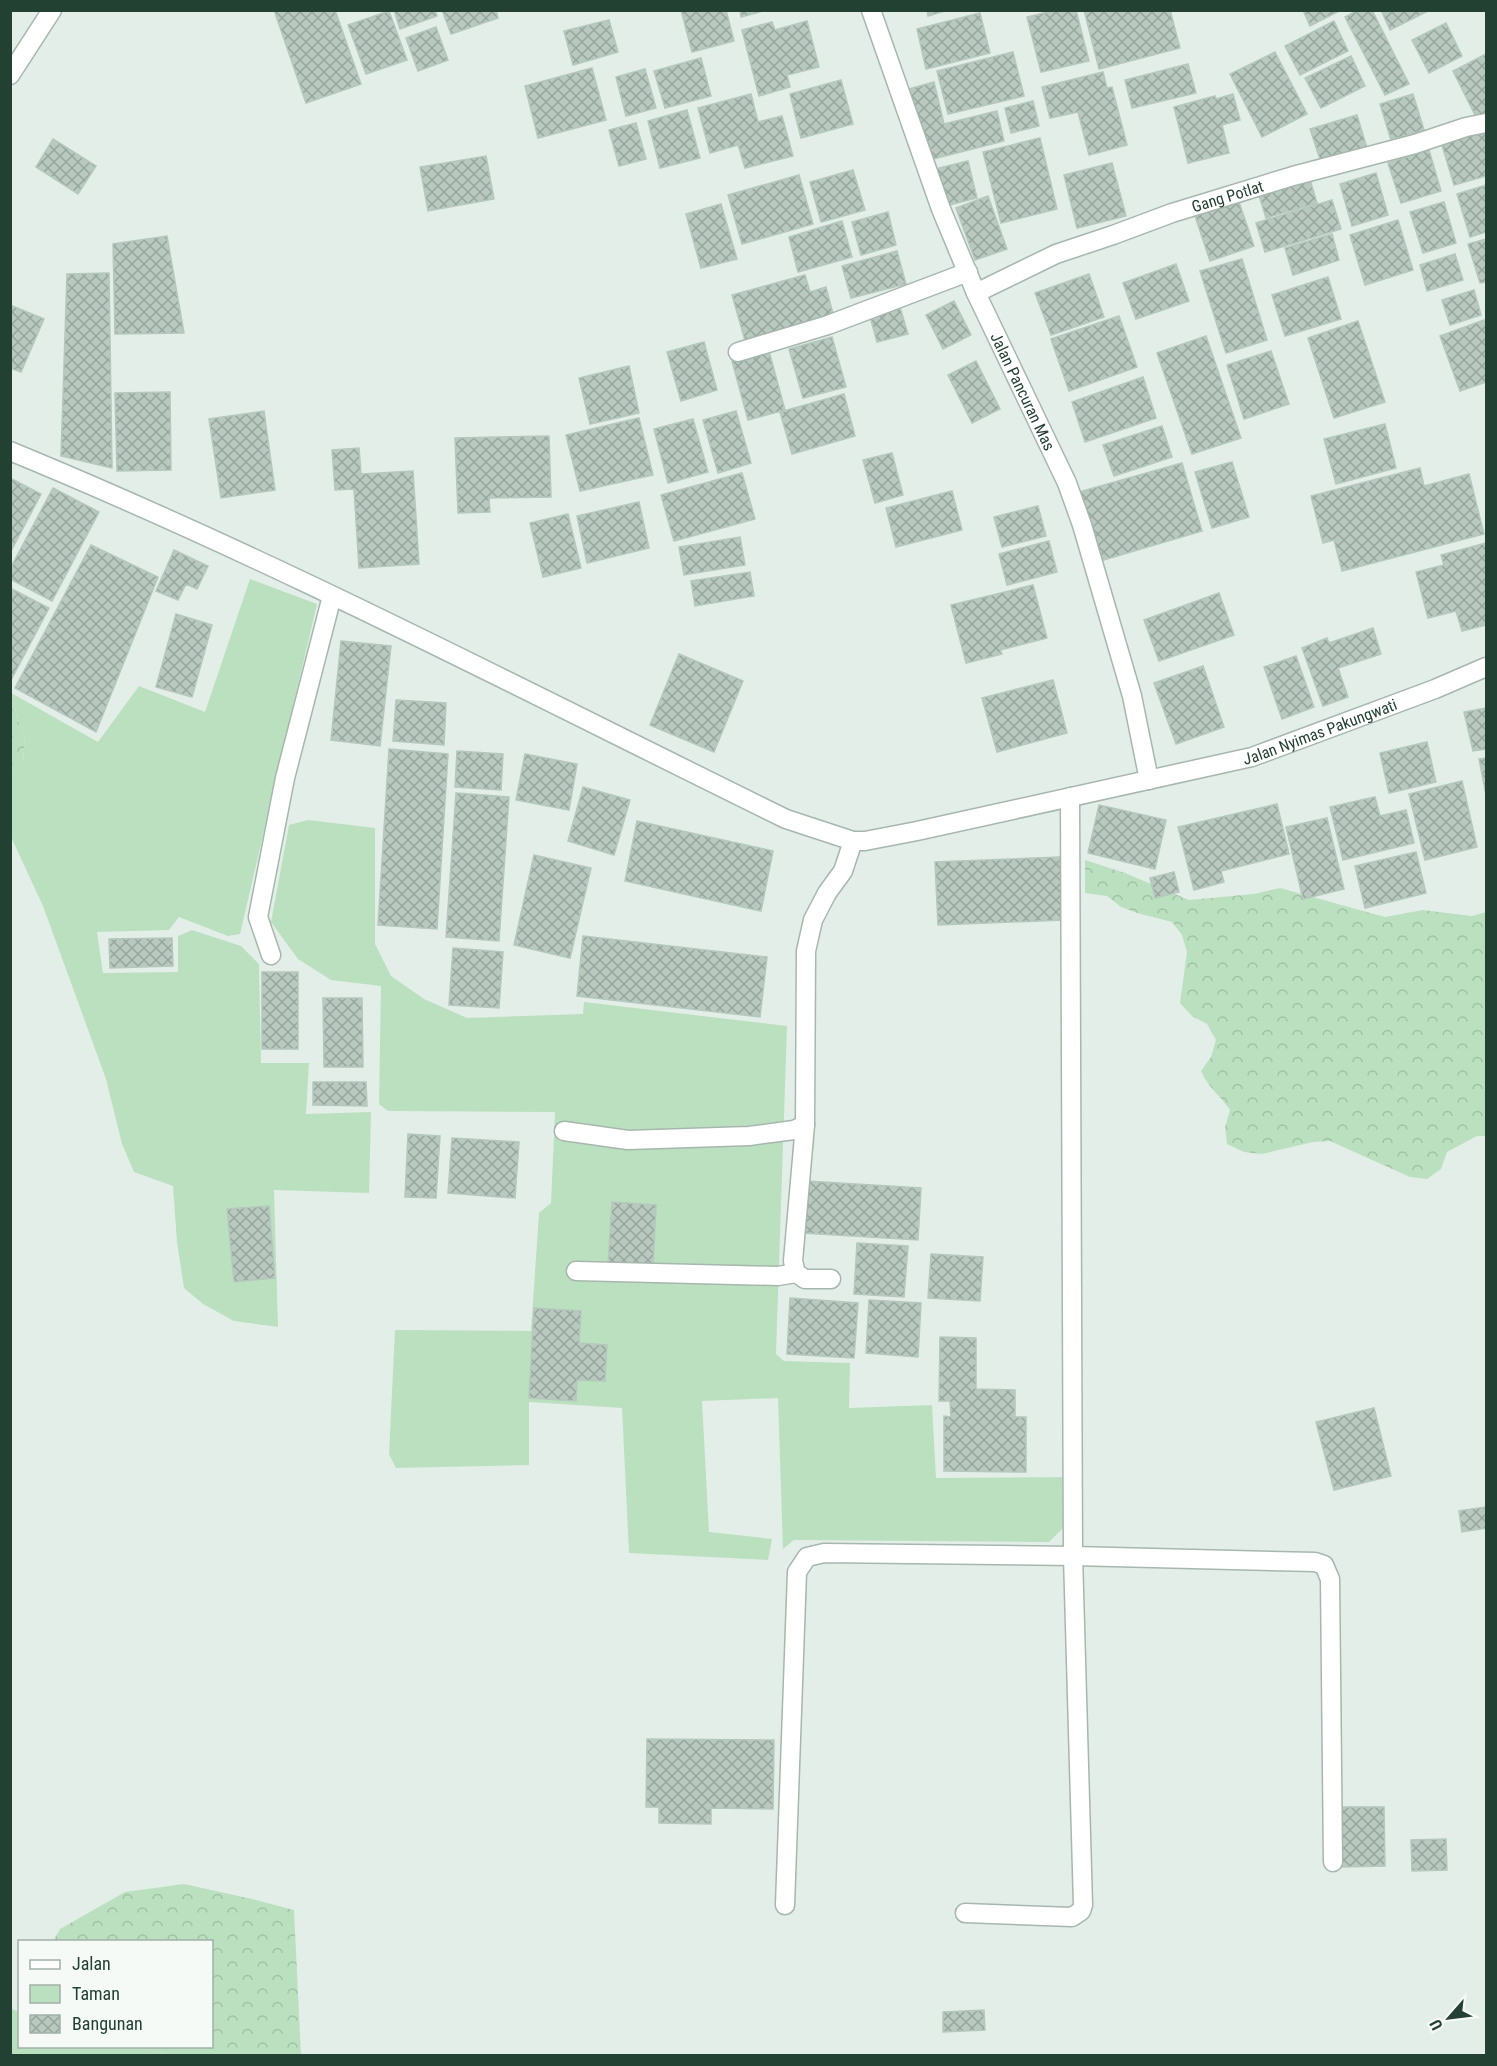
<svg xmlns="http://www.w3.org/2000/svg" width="1497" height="2066" viewBox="0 0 1497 2066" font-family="'Roboto Condensed',sans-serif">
<defs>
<pattern id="forest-crowns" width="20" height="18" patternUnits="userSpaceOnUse" patternTransform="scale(1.5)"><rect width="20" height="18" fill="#bbe0bf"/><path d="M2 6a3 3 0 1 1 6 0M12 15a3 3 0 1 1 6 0" fill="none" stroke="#a0c1a5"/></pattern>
<pattern id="building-cross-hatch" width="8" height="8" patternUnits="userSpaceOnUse" patternTransform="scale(1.5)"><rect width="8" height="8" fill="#b9c9c0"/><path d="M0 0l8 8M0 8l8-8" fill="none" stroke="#96a59d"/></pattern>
</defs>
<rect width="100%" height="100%" fill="#e4eee8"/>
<path fill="#bbe0bf" d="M250,579L317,604L240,934L228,936L179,917L169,930L97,932L103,973L178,972V936L192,930L241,946L259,964L261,1063H309L306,1114L371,1112L369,1193L274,1190L278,1327L234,1321L203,1304L184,1288L177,1242L173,1186L134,1172L122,1144L106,1079L43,906L11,837L10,773L23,762L25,737L17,719L13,694L98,742L139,686L205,712Z
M308,820L375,828V944L391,976L424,999L467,1018L583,1014L584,1002L787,1026L776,1354L784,1361L850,1363L849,1408L932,1405L936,1478L1068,1477L1063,1528L1049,1542L794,1540L783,1549L778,1398L702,1401L709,1532L772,1539L768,1560L629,1553L622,1408L529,1402V1465L396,1468L389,1454L395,1330L531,1331L539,1213L551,1203L555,1112L388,1111L379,1104L381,986L331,980L298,959L271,922L289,825Z
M10,2008L19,2012L20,2046L136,2047L171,2055H11Z"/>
<path fill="url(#forest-crowns)" d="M11,693L13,694L17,719L25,737L23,762L11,773Z
M1085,860L1125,873L1189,900L1254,894L1280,888L1385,917L1423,910L1472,916L1486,912V1136H1477L1447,1152L1441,1169L1427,1179L1410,1177L1330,1141L1313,1142L1262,1154L1244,1152L1227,1144L1225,1127L1230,1110C1220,1095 1209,1089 1201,1071L1211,1057L1216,1040L1207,1024L1192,1016L1180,1003L1187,952L1182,935L1172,922L1137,913L1121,907L1107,896L1085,893Z
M184,1884L252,1899L294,1910L301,2055H171L136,2047L212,2046V1942L53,1941L60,1929L125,1892Z"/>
<path fill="url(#building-cross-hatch)" stroke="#b5c8bd" stroke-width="1.5" d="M274,10H335L361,84L306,103Z
M394,10H435L437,16L400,29Z
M442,10H496L498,18L451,34Z
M681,10H726L734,41L692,52Z
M740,10H767L741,17Z
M927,10H948L928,16Z
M1056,10H1076L1089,61L1041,72L1027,17Z
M1084,10H1170L1180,48L1099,69Z
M1303,10H1341L1310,26Z
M1358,10H1372L1409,84L1385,95L1345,17Z
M1381,10H1430L1390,30Z
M389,11L407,60L366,74L348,25Z
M980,13L990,53L926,69L917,29Z
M609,20L618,52L573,65L564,31Z
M807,21L819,67L787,75L790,87L759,96L742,30L772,22L775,30Z
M1334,21L1348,51L1300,75L1285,46Z
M1446,23L1462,56L1429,73L1412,40Z
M436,27L448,60L418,71L406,38Z
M1013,52L1024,96L948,114L937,71Z
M1275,52L1307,114L1262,137L1230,74Z
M1486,54V116L1478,121L1453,71Z
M1351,56L1365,86L1321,108L1305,78Z
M701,58L711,96L665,108L654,71Z
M1188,64L1196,93L1132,108L1125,80Z
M592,68L606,120L538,138L525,86Z
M645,69L656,108L626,116L616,77Z
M1103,72L1107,88L1112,87L1127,145L1089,155L1078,112L1050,118L1042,87Z
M841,80L853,124L801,138L790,94Z
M934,82L944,124L997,111L1004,141L933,159L929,142L919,144L905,90Z
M751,94L758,122L782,116L793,156L745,168L738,145L710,153L698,108Z
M1233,94L1240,120L1222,125L1229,153L1188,163L1174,107L1215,96L1216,99Z
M1413,94L1424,130L1391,140L1380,104Z
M1033,101L1039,126L1011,133L1005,108Z
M687,110L700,158L660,168L648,121Z
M1357,115L1367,148L1321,162L1310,129Z
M636,123L646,159L619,166L609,130Z
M1486,129V176L1454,185L1441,142Z
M1040,138L1057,209L1001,223L983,152Z
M53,139L96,166L78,194L36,167Z
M1429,150L1441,191L1401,203L1388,163Z
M486,156L494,199L428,211L420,167Z
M968,161L977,198L941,207L931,170Z
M1112,163L1126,216L1077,228L1064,175Z
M853,170L865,210L821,222L810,182Z
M1308,173L1317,203L1266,218L1257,189Z
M1376,173L1388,215L1352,226L1340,184Z
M799,175L813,224L742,244L728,195Z
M1486,185V232L1470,237L1457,194Z
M988,196L1007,249L975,260L956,208Z
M1237,196L1254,246L1210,261L1193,210Z
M1332,200L1341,229L1265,252L1256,223Z
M1444,202L1456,243L1423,253L1410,212Z
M721,204L737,259L701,268L686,214Z
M888,212L896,245L861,255L852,222Z
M1398,220L1413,270L1365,285L1350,235Z
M842,221L852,257L798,272L789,237Z
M1332,234L1339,260L1293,275L1285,248Z
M167,236L184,333L115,334L113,244Z
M1486,239V282L1480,283L1468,244Z
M897,251L906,284L851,298L842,266Z
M1455,254L1463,280L1427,291L1420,265Z
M1242,259L1267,340L1226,353L1200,271Z
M1176,264L1189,301L1136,319L1123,283Z
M109,273L112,468L61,456L67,274Z
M1089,274L1104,317L1051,335L1035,293Z
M805,275L810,292L826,287L833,314L817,318L819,324L746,344L732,295Z
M1328,277L1341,319L1285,336L1272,295Z
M1474,290L1481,315L1450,325L1442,300Z
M954,301L971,335L943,349L926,315Z
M899,304L908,334L877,342L869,313Z
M10,305L44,319L21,372L10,368Z
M1119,316L1137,367L1069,391L1051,339Z
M1484,320L1486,328V382L1460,391L1440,336Z
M1358,321L1385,402L1334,418L1308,338Z
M1206,336L1241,438L1192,454L1157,353Z
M832,337L846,387L803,398L789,349Z
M704,342L717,390L681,401L667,352Z
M769,351L785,410L748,420L732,361Z
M1271,351L1289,404L1244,419L1227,365Z
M976,361L1000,409L972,423L948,375Z
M629,366L639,413L590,424L579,378Z
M1143,377L1156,418L1085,442L1072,402Z
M170,392L171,470L117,471L115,393Z
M844,394L855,436L792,454L780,412Z
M264,411L275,490L221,498L209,419Z
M736,411L751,463L718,473L703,420Z
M639,418L653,475L580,491L566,435Z
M693,419L708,472L668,483L654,429Z
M1385,424L1396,468L1336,484L1324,439Z
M1162,426L1172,457L1114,476L1103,445Z
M549,436L551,497L489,498L490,512L458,513L455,438Z
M359,448L361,474L413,471L419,564L359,568L354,489L335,490L332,450Z
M892,453L903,495L875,503L863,460Z
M1232,462L1249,517L1212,528L1195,472Z
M1182,463L1202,531L1100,561L1079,492Z
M1420,468L1424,486L1469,474L1484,534L1342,571L1334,540L1323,543L1311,496Z
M742,473L755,519L674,541L661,495Z
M10,478L41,494L10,553Z
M53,488L99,512L52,601L10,579V569Z
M952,491L962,530L896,547L886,508Z
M639,502L649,548L587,563L577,516Z
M1038,506L1046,536L1002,547L994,517Z
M568,514L581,568L543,577L530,523Z
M740,537L745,565L684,575L679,547Z
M1049,541L1057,572L1007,585L999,554Z
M1486,543V625L1462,631L1456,611L1428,618L1416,572L1444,565L1441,555Z
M91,545L158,577L96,732L15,688Z
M174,550L208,566L197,589L186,584L178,600L156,591Z
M750,572L754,596L695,606L691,581Z
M1033,585L1047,638L1000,650L1002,654L966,663L951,605Z
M10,588L49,608L11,680H10Z
M1219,593L1234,635L1159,661L1144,620Z
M176,614L212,625L192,697L156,687Z
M1373,628L1381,654L1338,668L1348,697L1323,706L1302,648L1327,638L1329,643Z
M341,641L391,646L380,746L331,740Z
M679,654L743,681L714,752L650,725Z
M1296,656L1314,707L1282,719L1264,667Z
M1203,666L1224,727L1176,744L1154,683Z
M1053,680L1067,733L997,752L982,698Z
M396,700L446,703L444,745L393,741Z
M1486,708V749L1473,751L1464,712Z
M1427,742L1436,782L1389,793L1380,753Z
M389,749L448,754L437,929L378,925Z
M457,751L503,754L501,790L455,787Z
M525,754L577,764L569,810L516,800Z
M1486,758V795L1479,759Z
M1462,781L1477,847L1425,860L1409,794Z
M583,787L630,800L614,855L568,841Z
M456,793L509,797L499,941L446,937Z
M1375,797L1380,816L1406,810L1414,843L1343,860L1330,807Z
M1277,804L1289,854L1221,871L1224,882L1194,890L1178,827Z
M1099,805L1166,820L1155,869L1088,853Z
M1327,818L1344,889L1303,899L1286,827Z
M637,821L773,851L761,911L625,881Z
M1416,852L1426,893L1365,908L1355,866Z
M534,855L591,868L570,958L514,945Z
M1060,857L1063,920L938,925L935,862Z
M1174,872L1179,892L1155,898L1150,878Z
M583,936L767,957L760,1017L577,996Z
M172,938L173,966L110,968L109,939Z
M453,948L503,952L499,1008L449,1005Z
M262,972H298V1049H262Z
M323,998H362L363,1067H324Z
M313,1082H366L367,1106L313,1105Z
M408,1134L440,1136L436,1198L405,1197Z
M452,1138L519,1142L515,1198L448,1193Z
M806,1181L921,1188L918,1240L803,1233Z
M612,1202L656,1205L653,1268L608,1265Z
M269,1206L275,1278L234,1282L227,1209Z
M857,1243L908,1246L904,1297L854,1294Z
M931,1254L983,1257L980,1301L928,1298Z
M790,1298L858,1303L854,1358L787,1354Z
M869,1300L921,1303L918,1357L866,1353Z
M534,1308L581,1311L579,1343L607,1345L605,1381L577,1380L576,1401L529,1398Z
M940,1337L976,1338V1389L1015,1390V1417H1026V1472L944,1471V1416L951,1417L950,1401H939Z
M1374,1408L1391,1476L1334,1490L1316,1422Z
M1485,1507L1486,1528L1462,1532L1459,1511Z
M647,1739L774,1740L773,1809L711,1808V1824L659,1823V1807H646Z
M1341,1807H1384L1385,1866L1342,1867Z
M1446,1839L1447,1870L1412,1871L1411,1840Z
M984,2010L985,2030L943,2032V2012Z"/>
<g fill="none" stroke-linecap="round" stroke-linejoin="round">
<defs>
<path id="lane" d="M271,955L258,917L285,778L332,596
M564,1131L628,1140L749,1136L794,1130L805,1125
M576,1271L778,1276L796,1273"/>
<g id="street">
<path id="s1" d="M871,10L941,209L976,293L1067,483L1082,525L1132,696L1149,780"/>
<path d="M10,75L52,10"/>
<path id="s2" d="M976,293L1056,254L1113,235L1172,213L1293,176L1415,144L1466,127L1486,123"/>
<path d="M738,352L828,325L968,272"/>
<path id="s3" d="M10,451C275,560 529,693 786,819L853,841H865L917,831L1252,757L1435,689L1486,667"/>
<path d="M831,1279H805L796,1273L793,1261L805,1125L806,951L813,920L827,893L843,871L853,841"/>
<path d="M785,1905L797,1572L807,1557L824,1553L1073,1556L1315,1562L1324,1565L1330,1579L1333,1862"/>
<path d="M965,1913L1072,1917L1081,1911L1083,1905L1073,1556L1070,797"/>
</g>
</defs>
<use href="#lane" stroke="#a6b7ae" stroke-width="21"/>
<use href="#street" stroke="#a6b7ae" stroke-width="21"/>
<use href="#lane" stroke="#fff" stroke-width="18"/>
<use href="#street" stroke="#fff" stroke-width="18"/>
</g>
<g text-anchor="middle" stroke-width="6" stroke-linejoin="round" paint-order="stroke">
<g font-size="16" fill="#224133" stroke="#f5faf6">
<text dy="6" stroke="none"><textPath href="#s2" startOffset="270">Gang Potlat</textPath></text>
<text dy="6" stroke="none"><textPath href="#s1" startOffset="411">Jalan Pancuran Mas</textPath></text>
<text dy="6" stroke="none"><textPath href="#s3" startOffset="1410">Jalan Nyimas Pakungwati</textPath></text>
</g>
</g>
<rect width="1497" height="2066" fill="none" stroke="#224133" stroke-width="24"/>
<rect x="18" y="1940" width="195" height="108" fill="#f5faf6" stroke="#a1b0a8" stroke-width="1.5"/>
<rect x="30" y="1960" width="30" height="9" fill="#ffffff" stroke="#a1b0a8" stroke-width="1.5"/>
<text x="72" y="1970" font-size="18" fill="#224133">Jalan</text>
<rect x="30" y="1985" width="30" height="18" fill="#bbe0bf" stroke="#a1b0a8" stroke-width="1.5"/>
<text x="72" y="2000" font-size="18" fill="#224133">Taman</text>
<rect x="30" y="2015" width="30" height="18" fill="url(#building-cross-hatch)" stroke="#a1b0a8" stroke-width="1.5"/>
<text x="72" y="2030" font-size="18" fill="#224133">Bangunan</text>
<g transform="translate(1449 2018) rotate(242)" stroke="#f5faf6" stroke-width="4.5" paint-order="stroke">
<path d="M0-4.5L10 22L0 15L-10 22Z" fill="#224133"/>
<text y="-9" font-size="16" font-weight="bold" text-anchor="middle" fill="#224133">U</text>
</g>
</svg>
